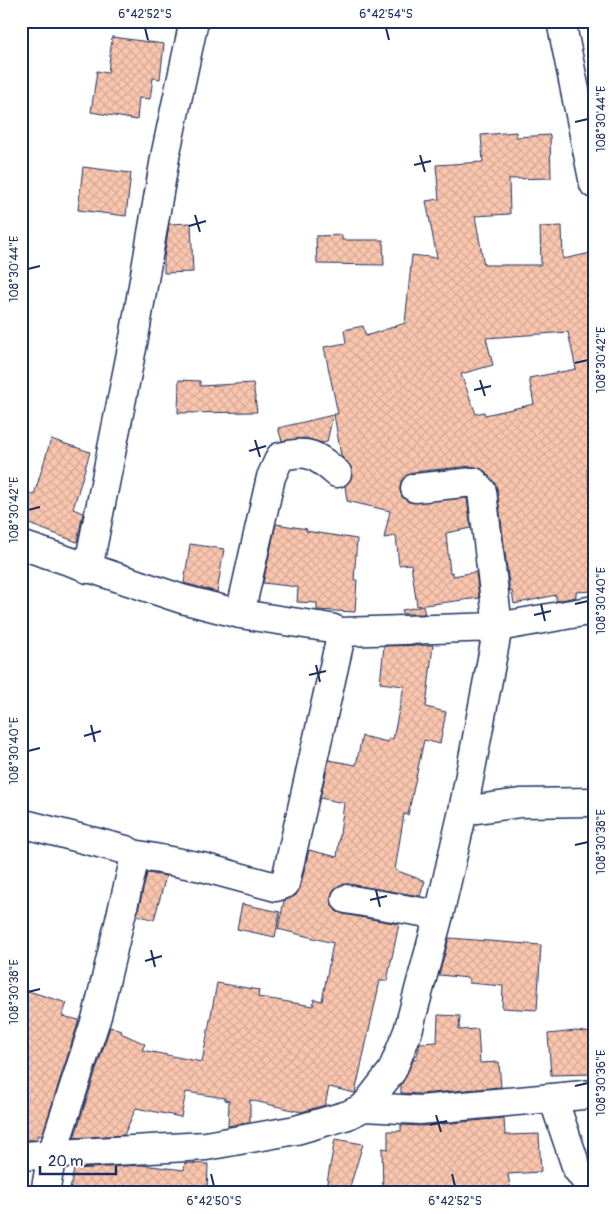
<svg xmlns="http://www.w3.org/2000/svg" width="615" height="1214" viewBox="0 0 615 1214" font-family="Pangolin,sans-serif">
<defs>
<pattern id="building-cross-hatch" width="8" height="8" patternUnits="userSpaceOnUse" patternTransform="scale(1.25)"><rect width="8" height="8" fill="#fac5ad"/><path d="M0 0l8 8M0 8l8-8" fill="none" stroke="#d6aa97"/></pattern>
</defs>
<rect width="100%" height="100%" fill="#fff"/>
<filter id="ink" filterUnits="userSpaceOnUse"><feTurbulence type="fractalNoise" baseFrequency=".02" numOctaves="2"/><feDisplacementMap in="SourceGraphic" scale="10" xChannelSelector="R" yChannelSelector="G"/><feConvolveMatrix kernelMatrix="1 2 1 2 8 2 1 2 1" color-interpolation-filters="sRGB"/></filter>
<g filter="url(#ink)">
<path fill="url(#building-cross-hatch)" stroke="#1b2f5e" fill-rule="evenodd" d="M112,37L164,44L160,79L153,78L150,99L139,98L137,120L91,112L97,71L108,73Z
M516,132V137L550,135L551,178L509,179L510,214L475,216L484,265H541L540,227L562,226L563,259L591,253L594,264V467L587,469L594,522V591L576,592V597L556,601V595L514,604L512,591L510,592L497,489L485,471L472,466L413,472L406,476L401,482L400,490L402,497L409,502L467,498L471,528L446,533L450,573L453,572V576L476,572L479,598L417,606L411,564L399,565L396,536L384,538L390,511L347,501L345,486L352,476V468L341,456L334,414H338L324,347L346,343L344,330L363,326L366,336L405,323L412,255L437,258L426,201L439,199L436,165L483,162L481,135ZM568,332L576,369L529,378L534,404L485,415L484,412L476,414L461,374L493,365L486,338Z
M83,167L131,173L126,216L78,210Z
M191,223L193,272L164,273V258L169,224Z
M342,235V240H383L384,265L317,264L316,236Z
M179,380L200,381V386L253,383L257,412L178,413Z
M333,415L327,442L322,443L305,438L282,441L278,428Z
M51,439L90,452L73,509L83,513L77,542L29,524H21V489L34,495Z
M276,524L307,529L306,531L357,539L354,580H357L355,612L317,610V603L297,602L298,587L263,583Z
M190,544L224,549L217,592L184,583Z
M423,606L425,614H403L402,610Z
M433,645L426,707L446,712L440,744L424,740L408,815L404,814L395,870L425,881L420,896L348,884L340,885L334,889L331,896L332,905L336,911L343,914L399,924L387,981H380L355,1093L329,1087L325,1105L301,1112L250,1100V1122L228,1126L229,1101L225,1100V1098L186,1092L181,1117L136,1108L124,1135L74,1138L110,1027L122,1030L121,1033L145,1044L142,1050L202,1062L217,983L259,990L258,997L313,1006L314,999L322,1001L333,943L278,929L284,901L296,895L300,888L309,850L337,857L344,803L320,798L329,760L356,765L362,736L388,742L389,738L393,739L404,686L380,683L384,646Z
M147,873L166,876L154,920L137,915Z
M242,904L280,912L275,937L237,929Z
M449,938L541,945L537,1010L502,1008L503,986L469,983V978L439,975Z
M25,990L67,1003L62,1016L79,1020L42,1136L38,1135L36,1140H21V1001Z
M438,1015L460,1016L459,1030L478,1029L480,1063L499,1062L501,1087L420,1094L401,1093V1085L414,1059H416L420,1043L437,1042Z
M576,1031L594,1033V1074L551,1075L548,1034Z
M504,1118L505,1135L539,1134L541,1172L508,1174L511,1193H383L382,1148L388,1149V1131H401V1125L421,1126Z
M335,1139L363,1144L348,1193H325Z
M185,1163L208,1164L207,1193H85L70,1190L74,1169L142,1165L184,1170Z"/>
<g fill="none" stroke-linecap="round" stroke-linejoin="round">
<defs>
<path id="street" d="M561,21L594,184
M21,545L182,599L240,614L331,628L340,632L498,627L594,610
M88,569L134,338L166,152L194,21
M240,614L271,477L280,457C308,449 316,455 337,473
M463,811L520,803L594,802
M21,823L126,850L133,854L134,861L97,1016L52,1154L45,1193
M133,854L202,867L276,887L285,884L340,640V632
M346,899L439,915
M553,1098L577,1169L594,1192
M364,1107L420,1110L594,1094
M21,1156L206,1146L296,1130L348,1115L364,1107L392,1071L408,1031L439,915L463,811L498,627L482,491L474,482L415,488"/>
</defs>
<use href="#street" stroke="#1b2f5e" stroke-width="31"/>
<use href="#street" stroke="#fff" stroke-width="28"/>
</g>
</g>
<path fill="none" stroke="#1b2f5e" stroke-width="2" d="M145,28L148,40M386,28L389,40M575,122L588,119M420,155L425,172M414,165L431,161M195,215L200,232M189,226L206,221M28,269L40,266M575,363L588,360M480,380L485,396M474,390L491,386M255,440L260,457M249,451L266,446M28,510L40,507M541,604L545,621M575,604L588,601M534,615L551,611M316,665L320,682M309,675L326,671M91,725L95,742M84,736L101,731M28,751L40,748M575,845L588,842M376,890L380,907M370,900L387,896M151,950L155,967M145,961L162,956M28,992L40,989M575,1086L588,1083M436,1115L441,1132M430,1125L447,1121M211,1174L214,1186M452,1174L455,1186"/>
<rect width="615" height="1214" fill="none" stroke="#fff" stroke-width="55"/>
<path d="M40 1166v8h76v-8" fill="none" stroke="#1b2f5e" stroke-width="2.5"/>
<text x="48" y="1166" font-size="15" fill="#1b2f5e" stroke="#ffffff" stroke-width="4" paint-order="stroke">20 m</text>
<rect x="28" y="28" width="560" height="1158" fill="none" stroke="#1b2f5e" stroke-width="2"/>
<g font-size="12" text-anchor="middle" fill="#1b2f5e">
<text x="145" y="18">6°42'52"S</text>
<text x="386" y="18">6°42'54"S</text>
<text transform="translate(601 119) rotate(-90)" y="4">108°30'44"E</text>
<text transform="translate(14 269) rotate(-90)" y="4">108°30'44"E</text>
<text transform="translate(601 360) rotate(-90)" y="4">108°30'42"E</text>
<text transform="translate(14 510) rotate(-90)" y="4">108°30'42"E</text>
<text transform="translate(601 601) rotate(-90)" y="4">108°30'40"E</text>
<text transform="translate(14 751) rotate(-90)" y="4">108°30'40"E</text>
<text transform="translate(601 842) rotate(-90)" y="4">108°30'38"E</text>
<text transform="translate(14 992) rotate(-90)" y="4">108°30'38"E</text>
<text transform="translate(601 1083) rotate(-90)" y="4">108°30'36"E</text>
<text x="214" y="1205">6°42'50"S</text>
<text x="455" y="1205">6°42'52"S</text>
</g>
</svg>
